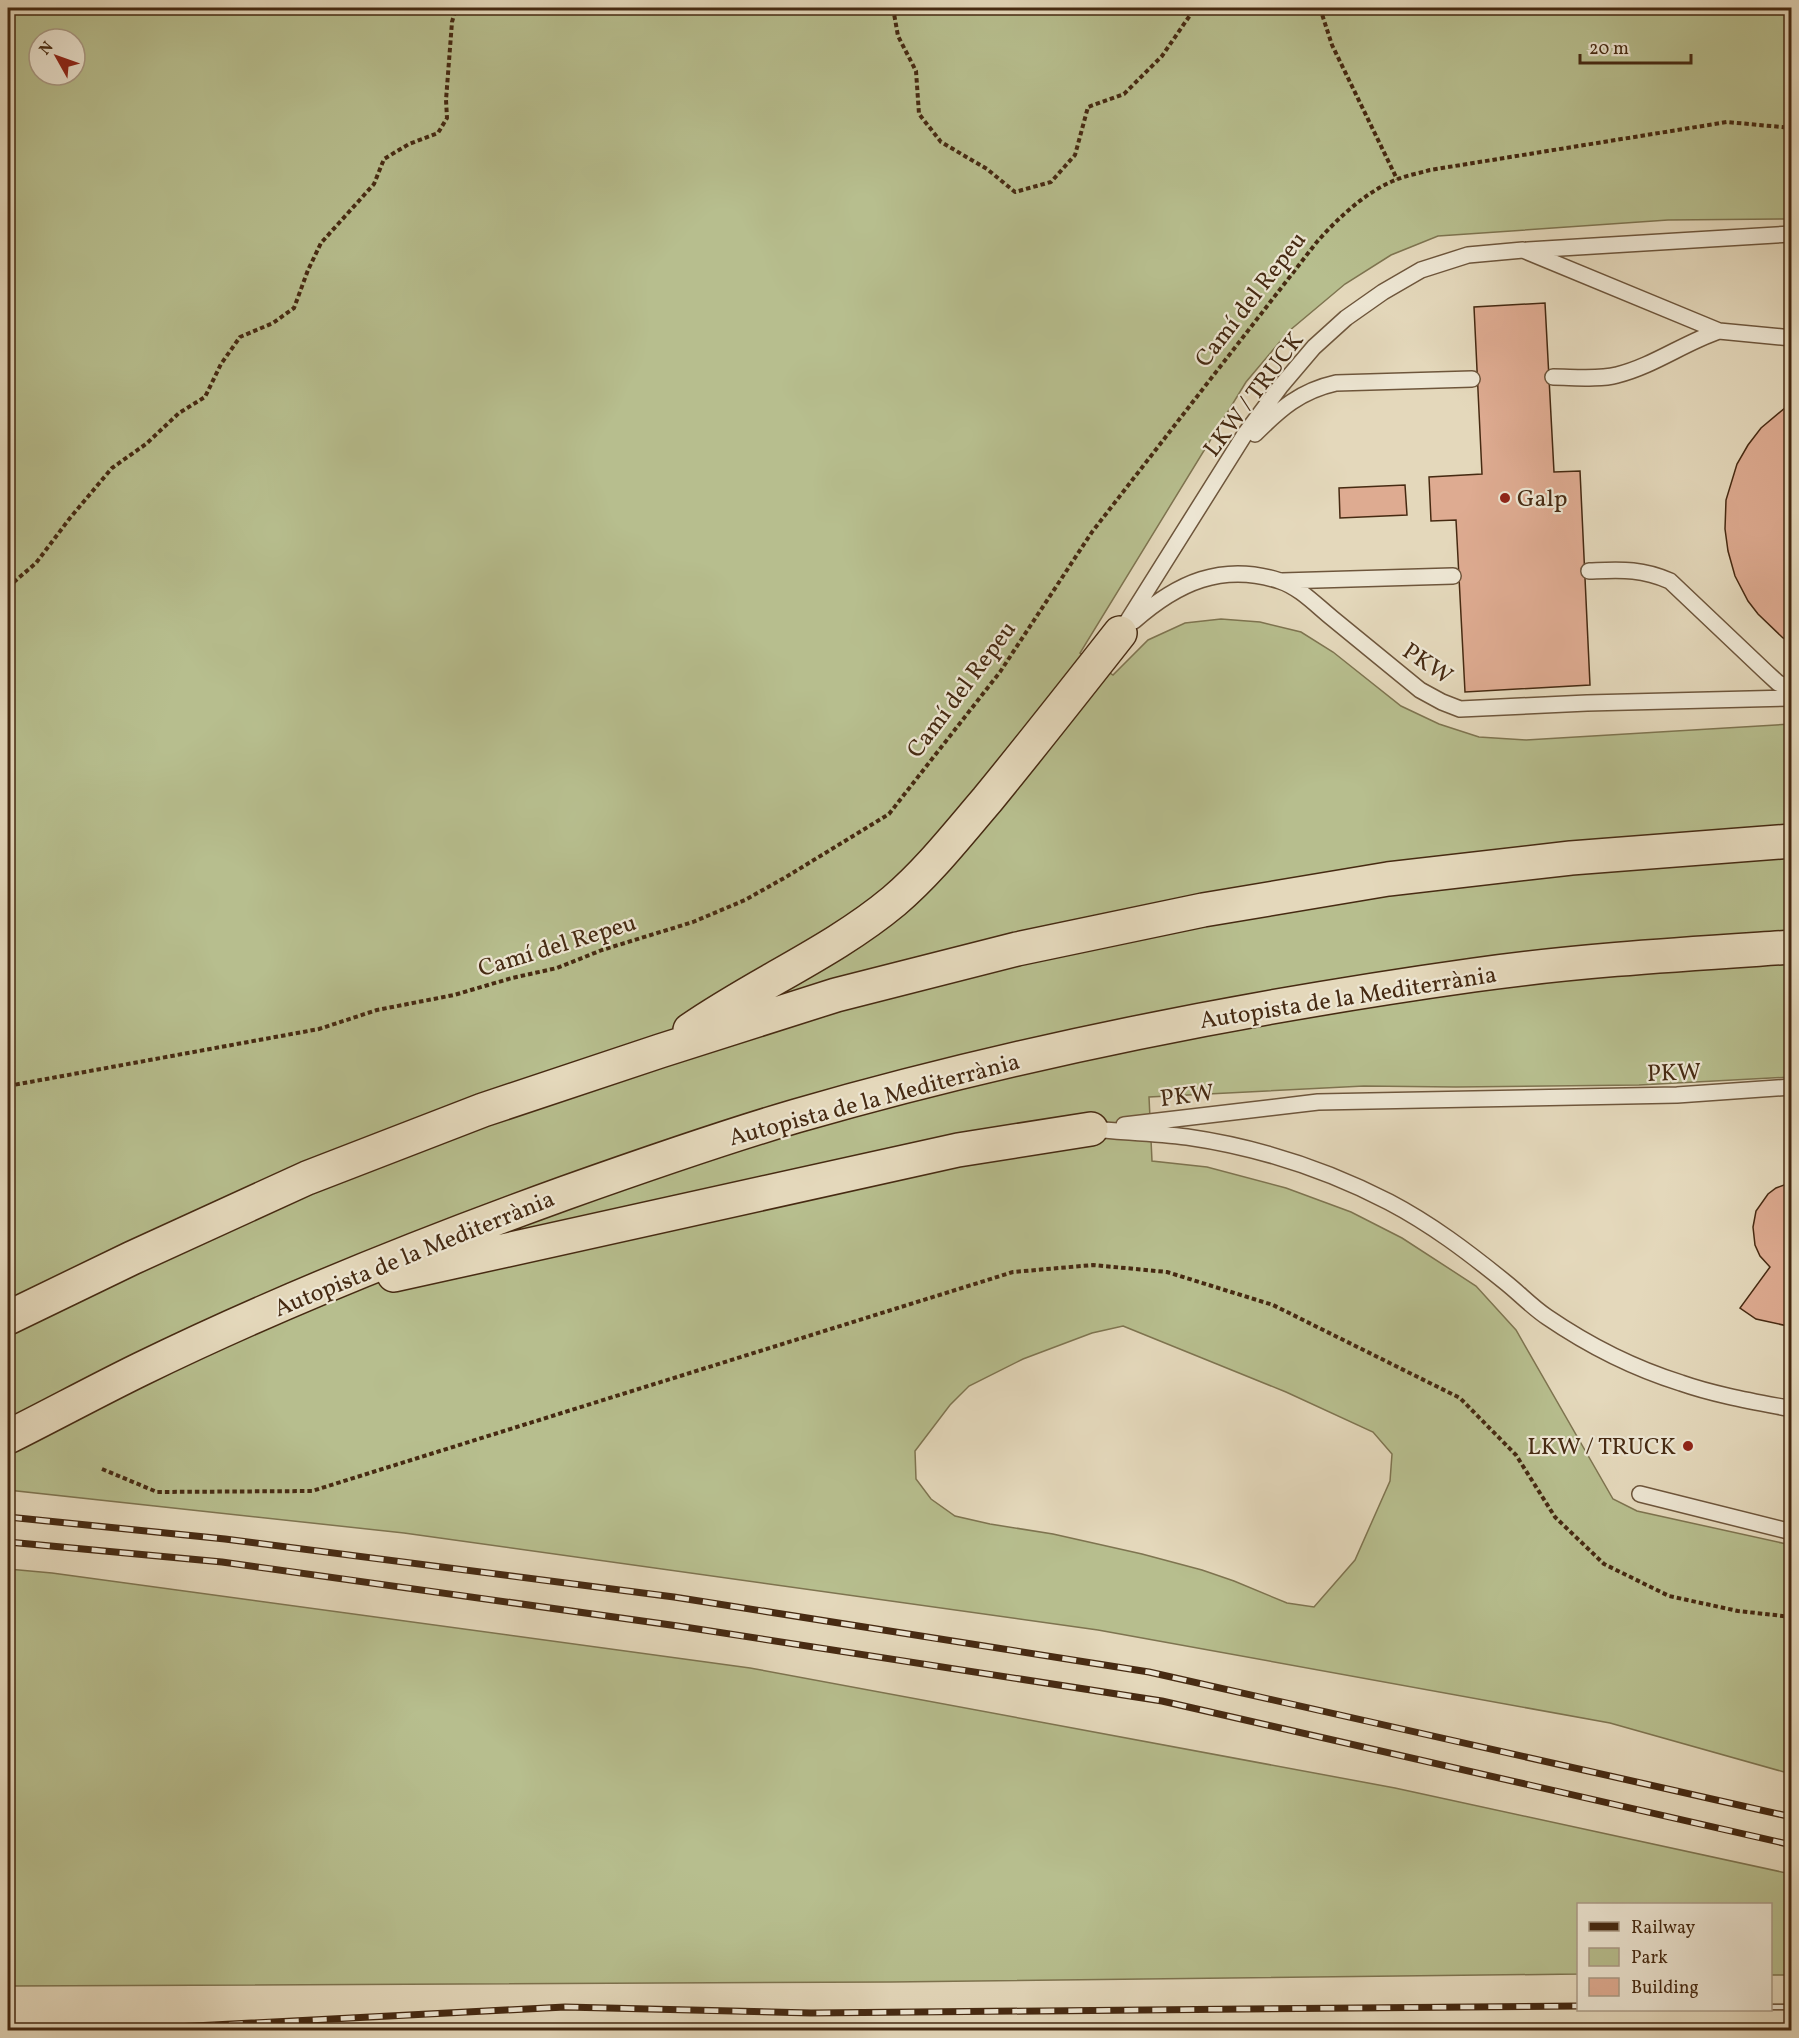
<svg xmlns="http://www.w3.org/2000/svg" width="1799" height="2038" viewBox="0 0 1799 2038" font-family="Vollkorn,serif">
<rect width="100%" height="100%" fill="#e4d8bb"/>
<filter id="stains"><feTurbulence type="fractalNoise" baseFrequency=".00333" numOctaves="4"/><feColorMatrix values="0 0 0 0 .2 0 0 0 0 .09 0 0 0 0 .02 0 0 0 .5 -.17"/></filter>
<radialGradient id="worn" r=".72"><stop offset=".6" stop-color="#630" stop-opacity="0"/><stop offset="1" stop-color="#630" stop-opacity=".3"/></radialGradient>
<path fill="#b7be8e" stroke="#7e7450" stroke-width="1.5" fill-rule="evenodd" d="M8,8H1791V219L1668,220L1438,236L1391,255L1345,284L1289,331L1246,382L1080,653L1113,675L1148,640L1185,623L1221,619L1260,622L1301,632L1333,652L1401,706L1439,724L1479,737L1526,740L1791,724V1077L1639,1085L1456,1087L1364,1086L1149,1097L1152,1161L1207,1167L1286,1188L1351,1212L1402,1238L1476,1286L1516,1330L1613,1499L1637,1511L1791,1545V1774L1610,1723L1098,1630L404,1533L8,1490ZM39,39H75V75H39ZM1123,1326L1286,1392L1373,1432L1392,1454L1390,1481L1355,1560L1314,1607L1287,1603L1234,1581L1202,1570L1142,1554L1053,1534L990,1524L955,1516L931,1499L916,1479L915,1451L950,1405L969,1386L1023,1359L1092,1333Z
M8,1569L52,1573L750,1668L1395,1788L1791,1874V1975H1771L1770,1904H1578V1974L891,1982L8,1986Z"/>
<path fill="#deab91" stroke="#462a12" stroke-width="1.5" d="M1545,303L1554,472L1580,471L1590,685L1465,692L1456,520L1431,521L1429,477L1482,474L1474,307Z
M1792,402V643L1783,638L1758,614L1748,601L1735,576L1728,551L1725,529L1726,500L1737,464L1748,445L1761,428Z
M1405,485L1407,515L1340,518L1339,488Z
M1792,1182V1327L1756,1319L1740,1308L1770,1267L1760,1256L1755,1245L1753,1227L1756,1211L1768,1194L1776,1188Z"/>
<g fill="none" stroke-linecap="round" stroke-linejoin="round">
<defs>
<path id="service" d="M1528,250L1792,234
M1553,377C1572,377 1599,380 1617,375C1653,366 1684,343 1719,331
M1255,434C1280,409 1300,391 1336,383L1472,379
M1589,571C1620,570 1640,568 1670,581L1766,672L1778,683L1792,689
M1282,581L1453,576
M1134,621C1177,583 1222,562 1280,581C1299,587 1316,605 1332,618C1361,642 1391,666 1420,690L1442,702L1460,709L1587,703L1792,698
M1120,633L1245,434L1280,387L1314,347L1346,318L1383,292L1421,270L1468,255L1523,250L1719,331L1792,338
M1124,1125L1318,1102L1677,1095L1792,1087
M1091,1129C1123,1132 1155,1133 1187,1137C1256,1147 1327,1170 1389,1202C1431,1224 1468,1252 1505,1282C1519,1293 1532,1307 1547,1317C1588,1345 1633,1368 1681,1383C1715,1395 1756,1402 1792,1409
M1640,1494L1792,1532"/>
<path id="motorway" d="M690,1030C756,984 833,952 894,901C929,871 957,835 987,800C1032,745 1076,689 1120,633
M394,1275L958,1150L1091,1129
M8,1318L132,1258L307,1178L483,1110L660,1051L836,995L1017,949L1203,910L1388,879L1571,858L1792,841
M8,1437C52,1415 96,1391 141,1369C278,1302 421,1245 565,1193C641,1166 718,1139 796,1116C1018,1052 1246,1007 1474,975C1579,960 1686,954 1792,947"/>
</defs>
<use href="#service" stroke="#6e563c" stroke-width="18"/>
<use href="#motorway" stroke="#462a12" stroke-width="36"/>
<path stroke="#462a12" stroke-width="4" stroke-dasharray="4.5 3" stroke-linecap="butt" d="M893,8L898,36L916,71L919,114L941,142L987,169L1015,192L1051,182L1075,155L1088,107L1124,94L1162,56L1195,8
M1320,8L1332,45L1397,179
M8,587L36,563L70,518L112,468L146,444L179,413L205,397L221,364L240,337L273,323L294,308L308,270L321,243L374,184L384,159L409,144L438,133L447,118L446,100L452,22L456,8
M8,1086L319,1029L377,1010L454,995L512,978L557,968L602,950L693,922L745,900L786,877L889,814L1000,672L1092,532L1316,243C1338,218 1366,191 1398,179C1408,175 1420,173 1430,170L1727,122L1792,128
M102,1469L157,1492L312,1491L1013,1272L1093,1265L1167,1272L1273,1305L1460,1398L1516,1455L1555,1517L1604,1564L1669,1596L1738,1611L1792,1617"/>
<use href="#service" stroke="#ede6d3" stroke-width="15"/>
<use href="#motorway" stroke="#e4d8bb" stroke-width="33"/>
<defs>
<path id="rail" d="M8,1517L225,1539L674,1597L1149,1672L1792,1817
M8,1542L222,1562L678,1626L1162,1701L1792,1845
M1770,2007H1792
M117,2030L565,2007L811,2013L1578,2006"/>
</defs>
<use href="#rail" stroke="#462a12" stroke-width="7"/>
<use href="#rail" stroke="#ede6d3" stroke-width="4.5" stroke-dasharray="14" stroke-linecap="butt"/>
</g>
<g fill="#8f2418" stroke="#ede6d3" stroke-width="2">
<circle cx="1505" cy="498" r="6"/>
<circle cx="1688" cy="1446" r="6"/>
</g>
<g text-anchor="middle" stroke-width="4.5" stroke-linejoin="round" paint-order="stroke">
<g font-size="24" fill="#462a12" stroke="#ede6d3">
<text transform="translate(1250 299) rotate(-52)" y="8">Camí del Repeu</text>
<text transform="translate(1253 394) rotate(-53)" y="8">LKW / TRUCK</text>
<text transform="translate(1428 663) rotate(34)" y="8">PKW</text>
<text transform="translate(961 689) rotate(-53)" y="8">Camí del Repeu</text>
<text transform="translate(557 945) rotate(-17)" y="8">Camí del Repeu</text>
<text transform="translate(1348 997) rotate(-9)" y="8">Autopista de la Mediterrània</text>
<text transform="translate(1674 1072) rotate(-2)" y="8">PKW</text>
<text transform="translate(1187 1095) rotate(-7)" y="8">PKW</text>
<text transform="translate(874 1099) rotate(-15)" y="8">Autopista de la Mediterrània</text>
<text transform="translate(414 1253) rotate(-22)" y="8">Autopista de la Mediterrània</text>
</g>
<g font-size="24" fill="#462a12" stroke="#ede6d3" text-anchor="start">
<text x="1517" y="506">Galp</text>
<text x="1676" y="1454" text-anchor="end">LKW / TRUCK</text>
</g>
</g>
<rect width="1799" height="2038" fill="none" stroke="#e4d8bb" stroke-width="30"/>
<rect x="9" y="9" width="1781" height="2020" fill="none" stroke="#462a12" stroke-width="3"/>
<rect x="15" y="15" width="1769" height="2008" fill="none" stroke="#462a12" stroke-width="1.5"/>
<rect x="1577" y="1903" width="195" height="108" fill="#ede6d3" stroke="#aa9b86" stroke-width="1.5"/>
<rect x="1589" y="1922" width="30" height="9" fill="#462a12" stroke="#aa9b86" stroke-width="1.5"/>
<text x="1631" y="1933" font-size="18" fill="#462a12">Railway</text>
<rect x="1589" y="1948" width="30" height="18" fill="#b7be8e" stroke="#aa9b86" stroke-width="1.5"/>
<text x="1631" y="1963" font-size="18" fill="#462a12">Park</text>
<rect x="1589" y="1978" width="30" height="18" fill="#deab91" stroke="#aa9b86" stroke-width="1.5"/>
<text x="1631" y="1993" font-size="18" fill="#462a12">Building</text>
<g transform="translate(57 57) rotate(310)"><circle r="28" fill="#ede6d3" stroke="#aa9b86" stroke-width="1.5"/>
<path d="M0-4.5L10 22L0 15L-10 22Z" fill="#8f2418"/>
<text y="-9" font-size="16" font-weight="bold" text-anchor="middle" fill="#462a12">N</text>
</g>
<path d="M1580 54v9h111v-9" fill="none" stroke="#462a12" stroke-width="3"/>
<text x="1589" y="54" font-size="18" fill="#462a12" stroke="#ede6d3" stroke-width="4.5" paint-order="stroke">20 m</text>
<rect width="100%" height="100%" filter="url(#stains)"/>
<rect width="100%" height="100%" fill="url(#worn)"/>
</svg>
